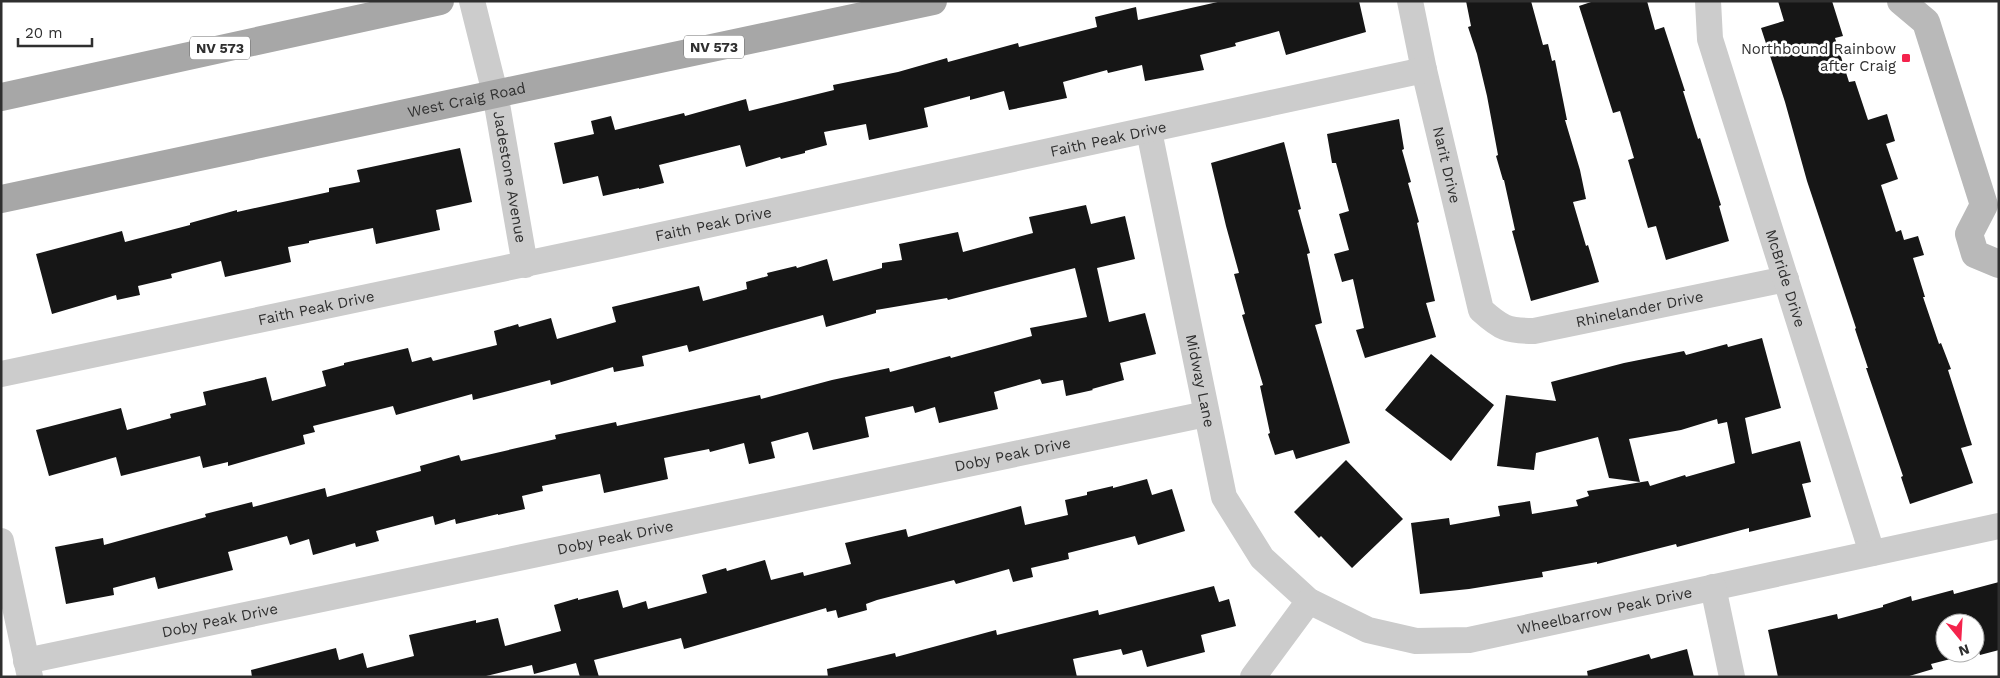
<svg xmlns="http://www.w3.org/2000/svg" width="2000" height="678" viewBox="0 0 2000 678" font-family="'Work Sans',sans-serif">
<rect width="100%" height="100%" fill="#fff"/>
<path fill="#161616" d="M1222,1H1359L1366,32L1286,55L1279,31L1235,43L1236,46L1200,55L1204,70L1145,81L1142,65L1108,73L1107,70L1063,82L1067,98L1009,110L1004,91L970,100V96L924,108L928,127L869,140L866,124L824,132L827,145L805,151V153L781,159L780,157L746,167L740,145L659,165L664,183L639,189V188L603,196L598,176L563,184L554,143L594,134L591,121L611,116L615,130L684,113L685,116L746,99L749,111L834,90L833,85L898,72L947,58L948,62L1018,43L1019,47L1097,27L1095,17L1136,7L1138,20Z
M1466,1H1531L1543,45L1548,44L1552,61L1555,60L1567,120H1565L1580,170L1586,199L1573,202L1586,246L1588,245L1599,282L1531,301L1512,231L1515,230L1504,180H1503L1496,156L1498,155L1487,96L1477,54L1468,27L1471,26Z
M1594,1H1647L1655,30L1664,27L1685,91H1683L1698,139L1700,138L1721,205L1719,206L1729,241L1666,260L1656,226L1648,228L1628,160L1634,158L1620,111L1613,113L1579,6Z
M1778,1H1832L1843,36L1835,38L1849,82L1855,81L1868,120L1887,114L1895,141L1886,144L1898,179L1881,185L1896,232L1901,230L1904,240L1918,236L1924,255L1913,258L1925,297H1923L1939,344L1941,343L1951,369L1948,370L1972,445L1961,448L1973,483L1910,504L1901,477L1903,476L1866,368H1868L1855,329L1856,328L1807,181L1785,102L1761,28L1784,21Z
M1399,119L1404,149L1402,150L1411,182L1408,183L1419,222L1417,223L1435,301L1426,303L1436,337L1365,358L1356,330L1364,328L1353,279L1342,282L1334,254L1349,250L1339,214L1349,211L1336,163H1332L1327,134Z
M1284,142L1301,209L1298,210L1310,253L1307,254L1322,323L1315,325L1350,443L1296,459L1293,450L1275,455L1268,434L1270,433L1260,386L1263,385L1242,315L1245,314L1234,274L1239,273L1226,226L1211,163Z
M460,148L472,202L436,210L440,230L376,244L373,228L309,241V243L288,247L291,262L225,277L221,261L171,274L172,278L138,286L140,295L117,300L116,295L52,314L36,254L122,231L125,242L190,225V223L237,210V212L329,192V188L360,182L357,170Z
M1086,205L1091,224L1125,216L1135,259L1097,268L1109,322L1145,313L1156,354L1120,363L1124,380L1092,389L1093,390L1066,396L1063,380L1042,384L1040,379L994,392L998,409L939,423L935,407L915,413L913,406L865,417L869,437L813,450L808,432L771,442L775,458L749,464L744,443L710,452L709,449L664,458L668,479L604,493L600,474L542,486L543,491L522,496L525,509L498,515V514L456,524L455,519L435,525L433,516L376,531L379,541L356,547L355,543L313,555L309,539L290,545L287,536L228,552L233,570L158,589L155,577L113,588L114,595L66,604L55,547L103,538L104,545L206,517L205,514L252,502L253,507L325,488L327,497L421,471L420,466L459,455L461,461L556,439L555,435L616,422L617,426L760,395L761,399L832,380L889,368L890,372L950,356L951,358L1032,336L1030,328L1087,317L1075,268L948,300L947,298L876,310V313L826,327L823,315L689,352L687,345L642,356L644,366L614,372L613,367L551,385L550,380L473,400L472,394L396,415L393,406L313,426L315,432L303,435L305,444L228,466V462L203,468L200,456L121,476L116,457L49,476L36,430L121,408L127,430L171,418L170,414L206,405L203,392L266,377L272,401L326,386L322,371L344,365V363L408,348L412,362L431,357L433,361L497,345L494,331L518,324L519,327L551,318L557,339L616,322L612,307L699,286L703,301L747,289L746,282L768,276L767,273L796,266L797,268L827,259L833,281L882,268V263L902,260L899,244L958,232L963,252L1033,233L1029,217Z
M1762,338L1781,408L1745,418L1752,454L1800,441L1811,482L1802,484L1811,517L1749,532V528L1677,547L1676,544L1597,564V562L1542,572L1543,577L1469,589L1420,594L1411,523L1449,518L1450,525L1500,516L1498,506L1530,501L1532,514L1578,506L1576,500L1589,496L1587,491L1648,481L1650,486L1685,475L1686,477L1735,463L1727,422L1718,424L1717,419L1681,430L1629,439L1640,482L1609,478L1598,437L1536,453L1534,470L1497,466L1506,395L1556,401L1551,382L1624,363L1684,351L1686,355L1727,344L1728,347Z
M1431,354L1494,405L1451,461L1385,410Z
M1346,460L1403,519L1352,568L1321,536L1319,538L1294,512Z
M1147,479L1152,495L1172,489L1185,531L1138,545L1135,536L1068,553L1069,559L1031,568L1033,577L1013,582L1009,569L956,584L954,580L877,600L866,604L867,610L838,618L836,610L827,612L826,608L684,649L681,638L594,660L599,677H580L576,663L534,674L532,665L482,677H252L251,670L336,648L339,660L363,653L367,668L414,656L409,635L476,620V623L498,618L505,646L561,631L554,605L578,598V600L618,590L623,608L646,601L648,609L707,593L702,575L726,568L727,571L765,560L771,580L803,572L804,576L851,564L845,543L906,529L908,537L1021,506L1025,525L1068,515L1065,500L1087,495V492L1113,486V488Z
M1999,582V650L1980,655L1979,652L1975,653V623H1945V653H1974L1931,664L1933,669L1906,677H1778L1768,630L1837,614L1838,619L1883,607V605L1911,596L1912,601L1953,590L1954,594Z
M1214,586L1219,602L1229,599L1236,626L1201,635L1205,652L1147,667L1142,650L1123,655L1121,649L1073,659L1077,677H828L827,669L895,653L896,657L996,630L997,635L1098,610L1099,615Z
M1687,649L1694,677H1588L1587,671L1649,654L1651,659Z"/>
<g fill="none" stroke-linecap="round" stroke-linejoin="round">
<g stroke="#ccc" stroke-width="26">
<path id="s1" d="M472,1L495,93L525,265"/>
<path id="s2" d="M1410,1L1424,70L1481,310C1501,328 1507,331 1534,331L1786,279"/>
<path id="s3" d="M1708,1L1710,39L1872,553"/>
<path id="s4" d="M1149,131L1224,497L1262,558L1309,601L1368,630L1416,641L1469,640L1999,526"/>
<path id="s5" d="M1,374C476,275 950,175 1424,70"/>
<path d="M1,541L30,677"/>
<path d="M1713,587L1732,677"/>
<path id="s6" d="M26,661L1206,414"/>
<path d="M1253,677L1309,601"/>
</g>
<path stroke="#b9b9b9" stroke-width="28" d="M1901,1L1926,22L1984,205L1969,234L1975,254L1999,264"/>
<g stroke="#a7a7a7" stroke-width="28">
<path d="M1,97L440,1"/>
<path id="s7" d="M1,199L933,1"/>
</g>
</g>
<rect fill="#f4234c" stroke="#fff" stroke-width="2" x="1901" y="53" width="10" height="10" rx="2.5"/>
<g text-anchor="middle" stroke-width="5" stroke-linejoin="round" paint-order="stroke">
<g fill="#fff" stroke="#6d6d6d" stroke-width="1">
<rect x="684" y="35.5" width="60" height="23" rx="4"/>
<rect x="190" y="36.5" width="60" height="23" rx="4"/>
</g>
<g font-size="14" font-weight="bold" fill="#2f2f2f">
<text x="714" y="52">NV 573</text>
<text x="220" y="53">NV 573</text>
</g>
<g font-size="15" fill="#2f2f2f" stroke="#fff" text-anchor="end">
<text x="1896" y="54">Northbound Rainbow<tspan x="1896" dy="17">after Craig</tspan></text>
</g>
<g font-size="15" fill="#2f2f2f" stroke="#fff">
<text dy="5" stroke="none"><textPath href="#s7" startOffset="476">West Craig Road</textPath></text>
<text dy="5" stroke="none"><textPath href="#s5" startOffset="1132">Faith Peak Drive</textPath></text>
<text dy="5" stroke="none"><textPath href="#s2" startOffset="168">Narit Drive</textPath></text>
<text dy="5" stroke="none"><textPath href="#s1" startOffset="180">Jadestone Avenue</textPath></text>
<text dy="5" stroke="none"><textPath href="#s5" startOffset="728">Faith Peak Drive</textPath></text>
<text dy="5" stroke="none"><textPath href="#s3" startOffset="289">McBride Drive</textPath></text>
<text dy="5" stroke="none"><textPath href="#s5" startOffset="322">Faith Peak Drive</textPath></text>
<text dy="5" stroke="none"><textPath href="#s2" startOffset="484">Rhinelander Drive</textPath></text>
<text dy="5" stroke="none"><textPath href="#s4" startOffset="255">Midway Lane</textPath></text>
<text dy="5" stroke="none"><textPath href="#s6" startOffset="1008">Doby Peak Drive</textPath></text>
<text dy="5" stroke="none"><textPath href="#s6" startOffset="602">Doby Peak Drive</textPath></text>
<text dy="5" stroke="none"><textPath href="#s4" startOffset="816">Wheelbarrow Peak Drive</textPath></text>
<text dy="5" stroke="none"><textPath href="#s6" startOffset="198">Doby Peak Drive</textPath></text>
</g>
</g>
<rect width="2000" height="678" fill="none" stroke="#2f2f2f" stroke-width="5"/>
<g transform="translate(1960 638) rotate(162)"><circle r="24" fill="#ffffff" stroke="#acacac"/>
<path d="M0-4L9 19L0 12L-9 19Z" fill="#f4234c"/>
<text y="-8" font-size="14" font-weight="bold" text-anchor="middle" fill="#2f2f2f">N</text>
</g>
<path d="M18 38v8h74v-8" fill="none" stroke="#2f2f2f" stroke-width="2.5"/>
<text x="25" y="38" font-size="15" fill="#2f2f2f" stroke="#ffffff" stroke-width="4" paint-order="stroke">20 m</text>
</svg>
